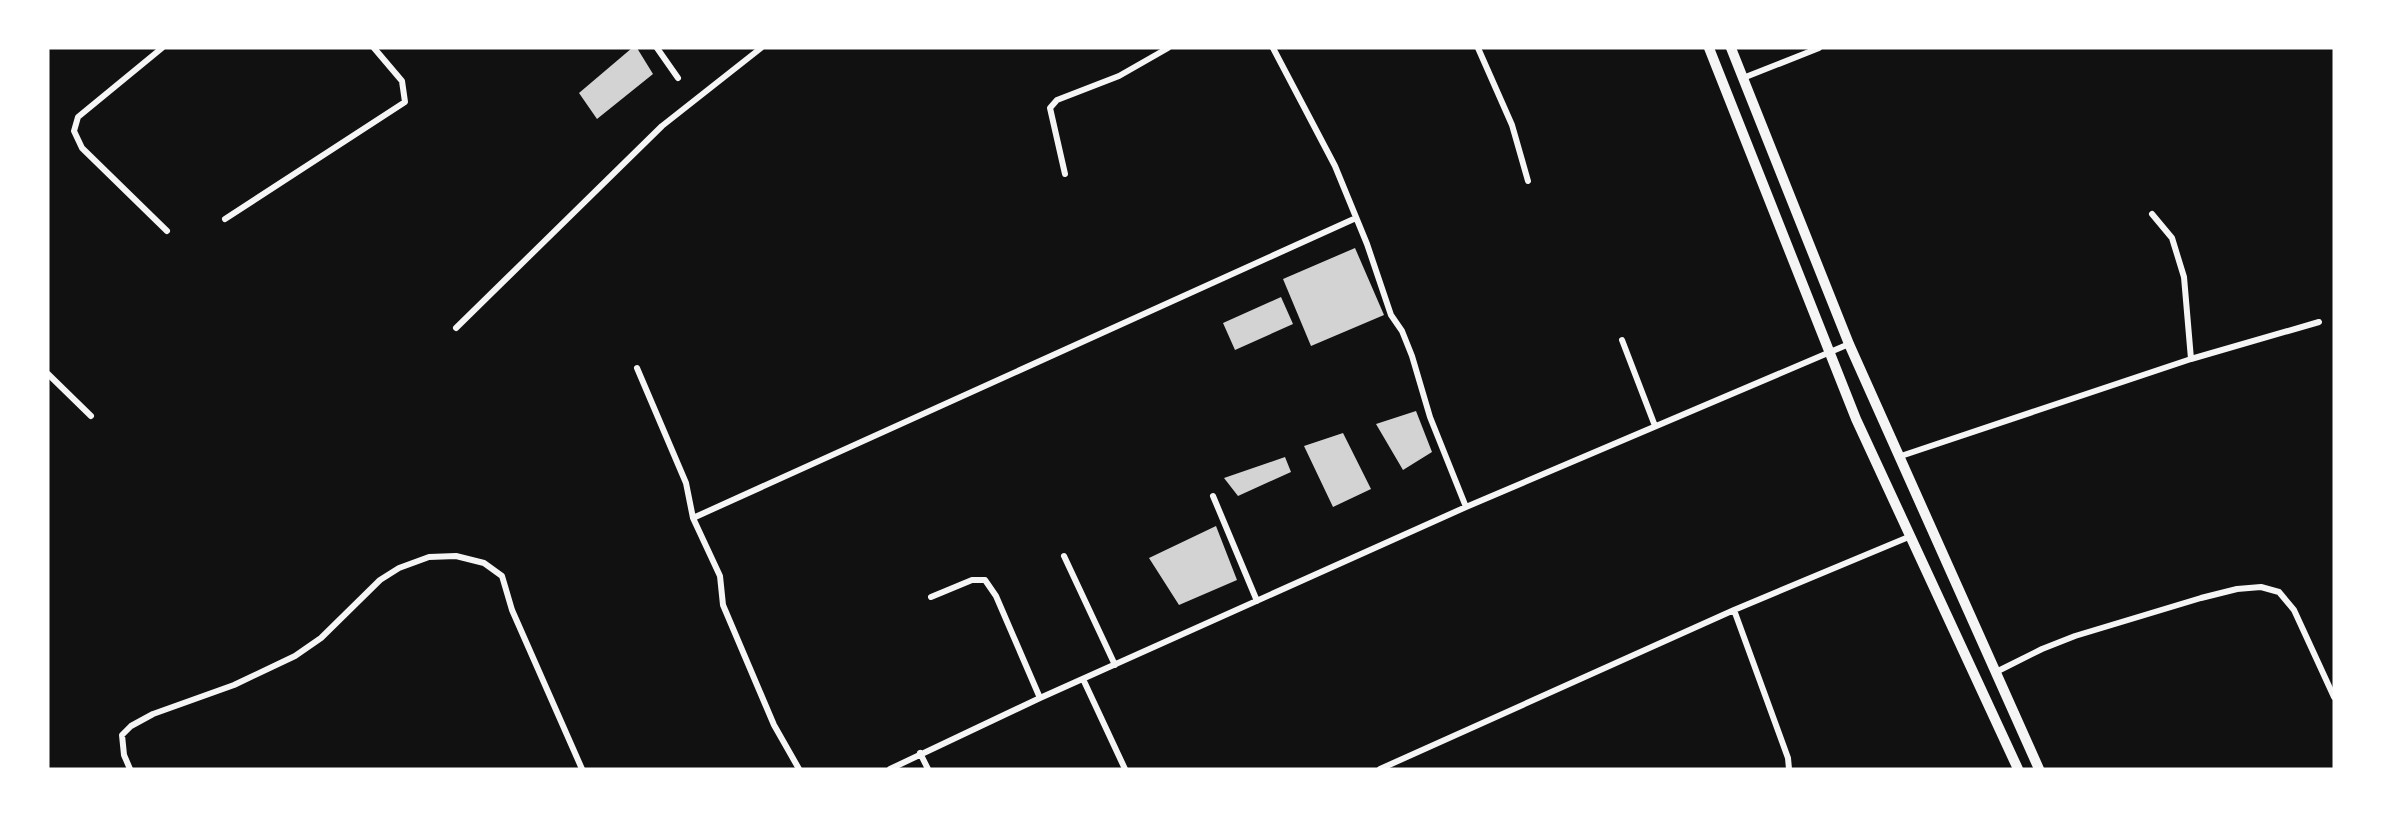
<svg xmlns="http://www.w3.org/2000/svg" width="2382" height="817" viewBox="0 0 2382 817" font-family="Inter,sans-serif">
<rect width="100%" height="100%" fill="#111"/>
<path fill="#d3d3d3" d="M632,48H637L653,74L597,119L579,93Z
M1355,248L1384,315L1311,346L1283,279Z
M1281,297L1293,324L1235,350L1223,323Z
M1416,411L1432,452L1403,470L1376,424Z
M1343,433L1371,489L1333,507L1304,446Z
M1285,457L1291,472L1238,496L1224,478Z
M1216,526L1237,580L1179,605L1149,558Z"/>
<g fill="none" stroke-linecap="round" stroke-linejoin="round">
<path stroke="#f5f5f5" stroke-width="6" d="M162,48L78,117L74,131L82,148L167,231
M657,48L678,78
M1273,48L1335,166L1367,244L1391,315L1402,331L1412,356L1430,417L1466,507
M1478,48L1512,125L1528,181
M1743,78L1819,48
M1065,174L1050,108L1057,100L1119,76L1168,48
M2152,214L2172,238L2184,277L2191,359
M225,219L405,102L402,81L374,48
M456,328L662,126L761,48
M1622,340L1655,426
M637,368L686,483L693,518L720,576L723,605L774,725L799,769
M48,374L91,416
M1898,457L2191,359L2319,322
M1213,496L1257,601
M693,518L1356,218
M1064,556L1115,665
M931,597L972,580H985L996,596L1040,698
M1734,610L1788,758L1789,769
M1996,672L2042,649L2075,636L2201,598L2237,589L2261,587L2279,592L2294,610L2334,697
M1083,679L1125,769
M920,753L928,769
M130,769L124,755L122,735L131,726L153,714L234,685L295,656L321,638L380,580L399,568L429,557L456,556L484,563L502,576L512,610L582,769
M890,769L1040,698L1466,507L1849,344
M1380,769L1734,610L1911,536"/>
<path stroke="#f5f5f5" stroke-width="10" d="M1709,48L1856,419L2018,769
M1731,48L1849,344L2039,769"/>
</g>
<rect width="2382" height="817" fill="none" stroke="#ffffff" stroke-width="99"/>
</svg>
